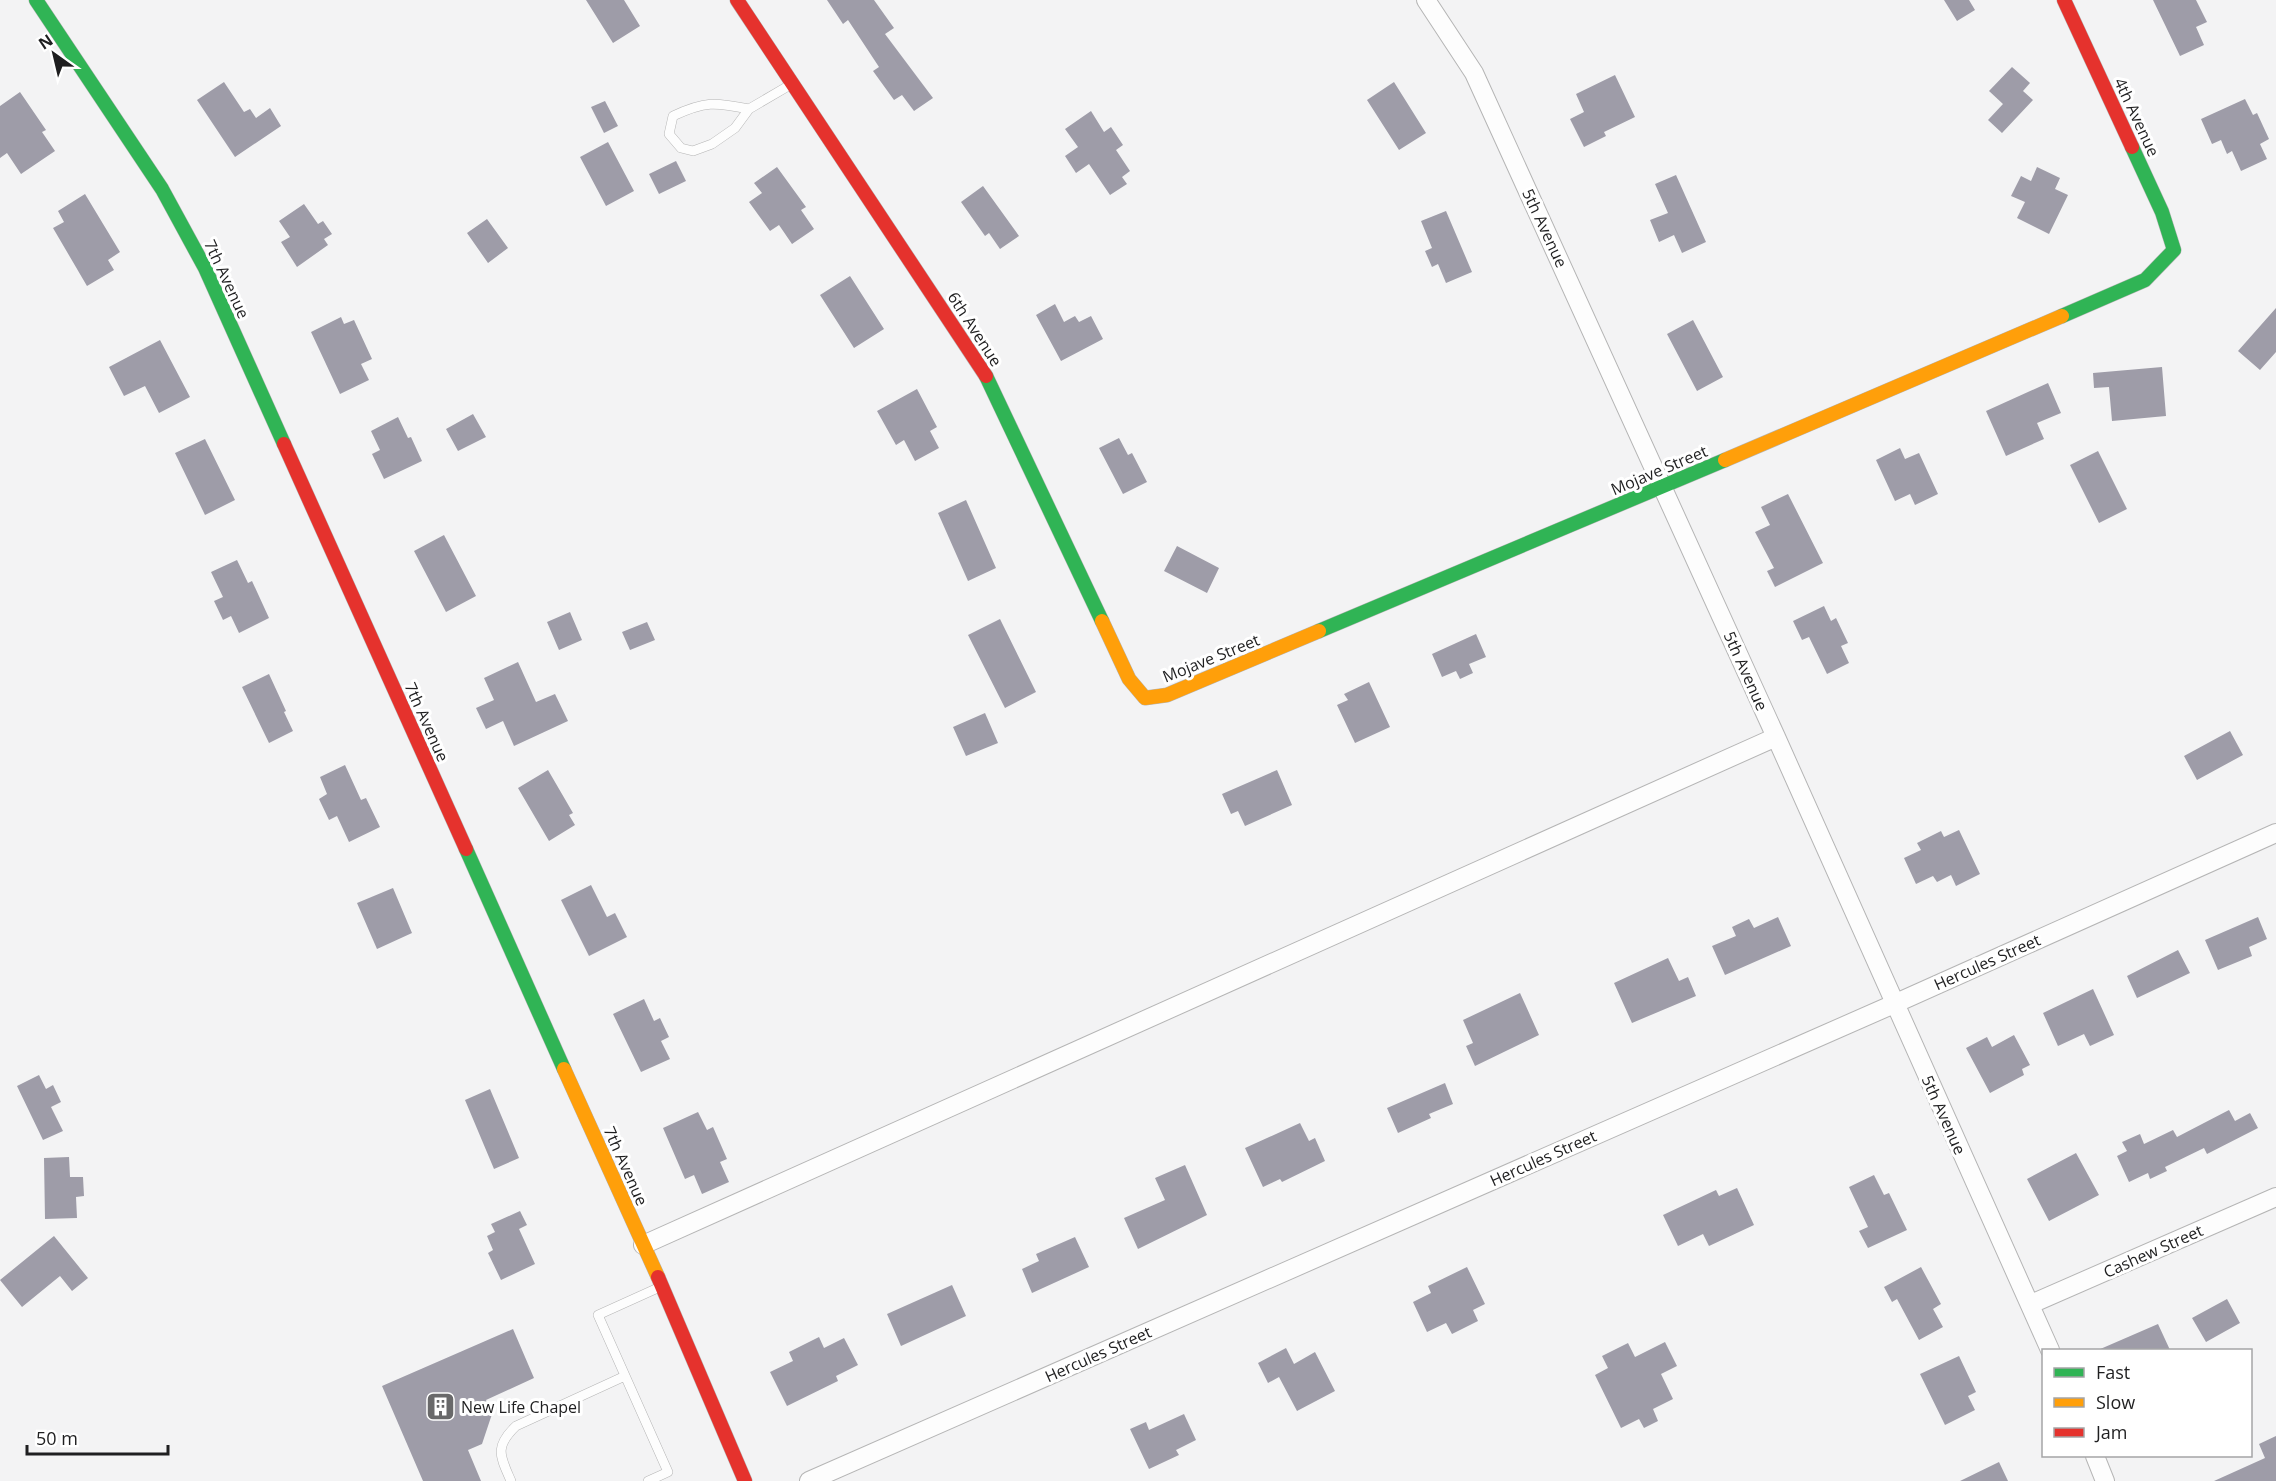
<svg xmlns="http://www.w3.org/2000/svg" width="2276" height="1481" viewBox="0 0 2276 1481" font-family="'Open Sans',sans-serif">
<rect width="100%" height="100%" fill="#f3f3f4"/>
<path fill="#9e9ca8" d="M586,0H624L640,26L613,43Z
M827,0H874L894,28L885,34L933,98L914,111L902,95L894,100L873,71L879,67L848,20L843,24Z
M1944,0H1969L1975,10L1957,21Z
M2153,0H2196L2207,22L2196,27L2204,45L2180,56Z
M2012,67L2030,83L2023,91L2033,100L2002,133L1988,120L2003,104L1989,91Z
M1615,75L1635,117L1604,132L1606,136L1584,147L1570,119L1584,112L1576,94Z
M224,82L244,112L250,109L256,118L270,108L281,126L235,157L197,100Z
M1394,82L1426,133L1399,150L1367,100Z
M20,92L46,130L42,132L55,151L21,174L7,153L0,158V106Z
M2245,99L2253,115L2257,113L2269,139L2260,144L2267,159L2241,171L2232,151L2227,154L2221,140L2212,144L2201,119Z
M605,101L618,126L604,133L591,107Z
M1091,111L1104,132L1111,127L1123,145L1116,150L1130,171L1122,177L1127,184L1110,195L1089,164L1076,173L1065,156L1078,147L1065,129Z
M608,142L634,191L606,206L580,157Z
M676,161L686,181L659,194L649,174Z
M777,167L806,207L801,210L814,229L792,244L779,225L770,231L749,202L762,193L754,183Z
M2037,167L2060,178L2055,189L2068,195L2049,234L2017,218L2025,202L2011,196L2021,176L2031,181Z
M1676,175L1706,242L1682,253L1674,235L1659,242L1650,220L1668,213L1655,184Z
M983,186L1019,236L1000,249L989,233L985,236L961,202Z
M85,194L120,252L108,260L114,270L87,286L53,228L64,222L58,211Z
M304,204L318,224L323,221L332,234L324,239L328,245L297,267L281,242L290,237L279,221Z
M1446,211L1472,272L1446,283L1438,264L1432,267L1425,251L1432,248L1421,221Z
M487,219L508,248L488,263L467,233Z
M850,276L884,329L854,348L820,295Z
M1055,304L1064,322L1075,316L1079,322L1091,316L1103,339L1061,361L1036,315Z
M2276,308V352L2260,370L2238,351Z
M341,317L344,324L354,320L372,359L361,364L369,380L340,394L311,332Z
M1693,320L1723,377L1697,391L1667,334Z
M160,340L190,397L159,413L145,386L124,396L109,367Z
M2162,367L2166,416L2112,421L2109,387L2094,388L2093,373Z
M2048,383L2061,413L2037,423L2044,439L2006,456L1986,411Z
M917,389L937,427L930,431L939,448L915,461L904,440L896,445L877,411Z
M473,414L486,437L458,451L446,429Z
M398,417L408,438L411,437L422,461L384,479L372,454L380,450L371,431Z
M1119,438L1128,455L1132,453L1147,482L1123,494L1099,448Z
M205,439L235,500L205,515L175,453Z
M1900,448L1905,459L1919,453L1938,494L1915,505L1910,494L1895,501L1876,460Z
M2098,451L2127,509L2099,523L2070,465Z
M1788,494L1823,563L1775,587L1767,571L1774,568L1755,532L1770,525L1761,507Z
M966,500L996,568L968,581L938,513Z
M444,535L476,596L446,612L414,551Z
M1177,546L1219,568L1207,593L1164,571Z
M237,560L248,583L252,581L269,618L239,633L231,616L223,620L214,601L223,597L211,572Z
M1824,606L1831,621L1836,618L1848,643L1841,646L1849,663L1827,674L1809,637L1802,640L1793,621Z
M570,612L582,640L559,650L547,622Z
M1000,619L1036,692L1005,708L968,635Z
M647,622L655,640L630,650L622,632Z
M1476,634L1486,657L1469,664L1473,673L1460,679L1456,671L1442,677L1432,654Z
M518,662L536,702L555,694L568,721L514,746L503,721L486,729L476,708L494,700L484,678Z
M269,674L286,711L284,712L293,731L269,743L242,687Z
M1369,682L1390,727L1355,743L1337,705L1348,700L1344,694Z
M985,713L998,743L966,756L953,727Z
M2230,731L2243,755L2197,780L2184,756Z
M345,765L361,800L366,798L380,827L349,842L337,816L329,820L319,799L327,794L320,777Z
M548,770L573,813L569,815L575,825L549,841L518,788Z
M1277,770L1292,805L1245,826L1238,811L1231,814L1222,794Z
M1959,830L1980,874L1956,886L1951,875L1937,882L1933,876L1916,884L1904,858L1921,850L1917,843L1941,831L1944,837Z
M591,885L607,917L615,913L627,937L589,956L561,900Z
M393,888L412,933L377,949L357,903Z
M1778,917L1791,946L1725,975L1712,946L1736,936L1732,927L1749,919L1754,928Z
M2258,917L2267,939L2249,947L2252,956L2218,970L2205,940Z
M2178,950L2190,973L2137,998L2127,976Z
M1668,958L1679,981L1688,977L1696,996L1632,1023L1614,983Z
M2093,989L2114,1035L2090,1046L2084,1034L2058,1046L2043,1013Z
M1520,993L1539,1035L1475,1066L1466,1046L1473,1043L1463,1020Z
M644,999L654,1021L660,1018L669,1037L661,1041L670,1059L641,1072L613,1014Z
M2014,1035L2030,1065L2022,1069L2024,1075L1990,1093L1966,1048L1987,1037L1992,1047Z
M39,1075L46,1089L53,1085L61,1102L51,1107L63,1131L43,1140L17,1086Z
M1445,1083L1453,1104L1429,1114L1431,1118L1398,1133L1387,1108Z
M490,1089L519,1158L494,1169L465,1100Z
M2229,1110L2235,1121L2250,1113L2258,1128L2207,1154L2204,1148L2165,1167L2167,1171L2150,1179L2148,1173L2129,1182L2117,1156L2127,1151L2122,1142L2140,1134L2144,1144L2173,1130L2177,1137Z
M698,1112L707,1130L713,1127L727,1159L720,1162L729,1182L702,1194L694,1175L685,1179L663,1128Z
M1300,1123L1309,1141L1315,1138L1325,1161L1282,1182L1280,1179L1263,1187L1245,1148Z
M2076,1153L2099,1195L2049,1221L2027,1179Z
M69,1157L70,1177H83L84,1196L76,1197L77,1218L45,1219L44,1158Z
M1185,1165L1207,1215L1138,1249L1124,1218L1165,1200L1155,1178Z
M1874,1175L1884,1195L1889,1193L1907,1230L1868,1248L1859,1231L1868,1227L1849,1187Z
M1737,1188L1754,1225L1709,1246L1703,1234L1678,1246L1663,1215L1716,1190L1719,1196Z
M520,1211L527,1225L519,1229L535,1264L501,1280L488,1253L493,1250L487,1236L495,1232L491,1224Z
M54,1236L88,1278L72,1291L60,1276L22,1307L0,1280Z
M1075,1237L1089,1267L1032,1293L1022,1269L1039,1261L1036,1254Z
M1467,1267L1485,1304L1473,1310L1478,1321L1452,1334L1446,1323L1427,1332L1413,1302L1431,1293L1428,1286Z
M1921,1267L1941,1304L1933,1309L1943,1327L1919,1340L1897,1299L1892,1302L1884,1287Z
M952,1285L966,1316L901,1346L887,1314Z
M2227,1299L2240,1323L2206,1342L2192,1318Z
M2158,1324L2170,1350H2098Z
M513,1329L534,1378L486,1400L492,1414L482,1444L468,1450L481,1481H423L382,1386Z
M819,1337L824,1348L844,1338L858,1365L836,1376L838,1381L787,1406L770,1372L793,1361L789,1352Z
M1665,1342L1677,1366L1661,1374L1673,1399L1653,1409L1658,1421L1644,1428L1639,1419L1621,1428L1595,1375L1608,1368L1602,1356L1628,1343L1635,1357Z
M1286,1348L1294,1364L1315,1352L1335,1391L1297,1411L1279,1377L1268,1383L1258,1363Z
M1959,1356L1976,1392L1968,1396L1975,1410L1945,1425L1920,1374Z
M1184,1414L1196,1440L1176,1450L1179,1455L1149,1469L1130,1429L1146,1422L1149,1430Z
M2276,1436V1481H2214L2265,1458L2259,1444Z
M1999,1462L2008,1481H1960Z"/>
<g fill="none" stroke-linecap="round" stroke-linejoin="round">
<defs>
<path id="lane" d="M749,109L735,128L712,144L693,151L681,148L669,134L673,116C705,101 715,102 749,109L790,85
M511,1481C500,1456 494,1447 516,1426L625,1376
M648,1481L668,1472L598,1315L660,1287"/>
<path id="street" d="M1426,0L1474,73L1776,737L2050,1350
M643,1245L1776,737
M2031,1304L2276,1197
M2095,1456L2105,1481
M809,1481L1894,1004L2276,833"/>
<path id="fast" d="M36,0L162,189L205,268L284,444
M2062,316L2145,280L2174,250L2162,212L2132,147
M986,376L1102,621
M1319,631L1725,460
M466,849L564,1069"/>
<path id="slow" d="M1725,460L2062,316
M1102,621L1129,679L1145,698L1167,695L1319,631
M564,1069L658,1277"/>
<path id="jam" d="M737,0L986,376
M2064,0L2132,147
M284,444L466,849
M658,1277L745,1481"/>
</defs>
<use href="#lane" stroke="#b5b5b5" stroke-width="10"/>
<use href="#street" stroke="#b5b5b5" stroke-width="20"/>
<use href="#fast" stroke="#b5b5b5" stroke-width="15"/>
<use href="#slow" stroke="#b5b5b5" stroke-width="15"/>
<use href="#jam" stroke="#b5b5b5" stroke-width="15"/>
<use href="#lane" stroke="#fdfdfd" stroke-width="9"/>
<use href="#street" stroke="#fdfdfd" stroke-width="18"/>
<use href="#fast" stroke="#30b455" stroke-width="14"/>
<use href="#slow" stroke="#ff9f0a" stroke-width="14"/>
<use href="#jam" stroke="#e5322d" stroke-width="14"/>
</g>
<defs>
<symbol id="building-square" viewBox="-11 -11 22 22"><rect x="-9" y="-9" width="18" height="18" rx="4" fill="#69696a" stroke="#fff"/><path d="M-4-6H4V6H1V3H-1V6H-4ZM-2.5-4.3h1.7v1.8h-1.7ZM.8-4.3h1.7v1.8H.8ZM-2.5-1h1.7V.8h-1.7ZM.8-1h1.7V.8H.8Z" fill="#fff"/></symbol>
</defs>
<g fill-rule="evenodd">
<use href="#building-square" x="424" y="1390" width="33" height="33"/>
</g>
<g text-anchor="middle" stroke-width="6" stroke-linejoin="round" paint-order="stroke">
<g font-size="16" fill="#1f1f20" stroke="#fff">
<text transform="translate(2137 117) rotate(65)" y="6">4th Avenue</text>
<text transform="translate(1545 228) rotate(65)" y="6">5th Avenue</text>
<text transform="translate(227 279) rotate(65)" y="6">7th Avenue</text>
<text transform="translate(975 329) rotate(57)" y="6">6th Avenue</text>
<text transform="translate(1659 470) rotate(-23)" y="6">Mojave Street</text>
<text transform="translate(1211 658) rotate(-22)" y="6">Mojave Street</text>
<text transform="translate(1746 671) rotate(66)" y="6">5th Avenue</text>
<text transform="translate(427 722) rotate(66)" y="6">7th Avenue</text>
<text transform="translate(1987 962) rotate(-24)" y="6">Hercules Street</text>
<text transform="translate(1944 1115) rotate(66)" y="6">5th Avenue</text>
<text transform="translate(1543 1158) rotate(-24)" y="6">Hercules Street</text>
<text transform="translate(626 1166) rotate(66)" y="6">7th Avenue</text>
<text transform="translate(2153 1251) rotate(-24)" y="6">Cashew Street</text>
<text transform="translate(1098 1354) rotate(-24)" y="6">Hercules Street</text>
</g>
<g font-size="16" fill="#1f1f20" stroke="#fff" text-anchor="start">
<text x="461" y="1413">New Life Chapel</text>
</g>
</g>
<rect x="2042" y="1349" width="210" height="108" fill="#ffffff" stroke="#a5a5a6" stroke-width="1.5"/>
<rect x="2054" y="1368" width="30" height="9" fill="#30b455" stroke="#a5a5a6" stroke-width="1.5"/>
<text x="2096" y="1379" font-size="18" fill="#1f1f20">Fast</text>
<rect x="2054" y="1398" width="30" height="9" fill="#ff9f0a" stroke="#a5a5a6" stroke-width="1.5"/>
<text x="2096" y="1409" font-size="18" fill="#1f1f20">Slow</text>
<rect x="2054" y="1428" width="30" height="9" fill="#e5322d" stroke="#a5a5a6" stroke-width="1.5"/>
<text x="2096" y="1439" font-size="18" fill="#1f1f20">Jam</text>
<g transform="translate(54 54) rotate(326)" stroke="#ffffff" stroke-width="4.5" paint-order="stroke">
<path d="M0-4.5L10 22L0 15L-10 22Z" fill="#1f1f20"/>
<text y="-9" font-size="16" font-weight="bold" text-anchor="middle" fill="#1f1f20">N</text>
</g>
<path d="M27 1445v9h141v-9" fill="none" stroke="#1f1f20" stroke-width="3"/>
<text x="36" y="1445" font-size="18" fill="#1f1f20" stroke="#ffffff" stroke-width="4.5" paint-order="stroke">50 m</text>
</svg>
